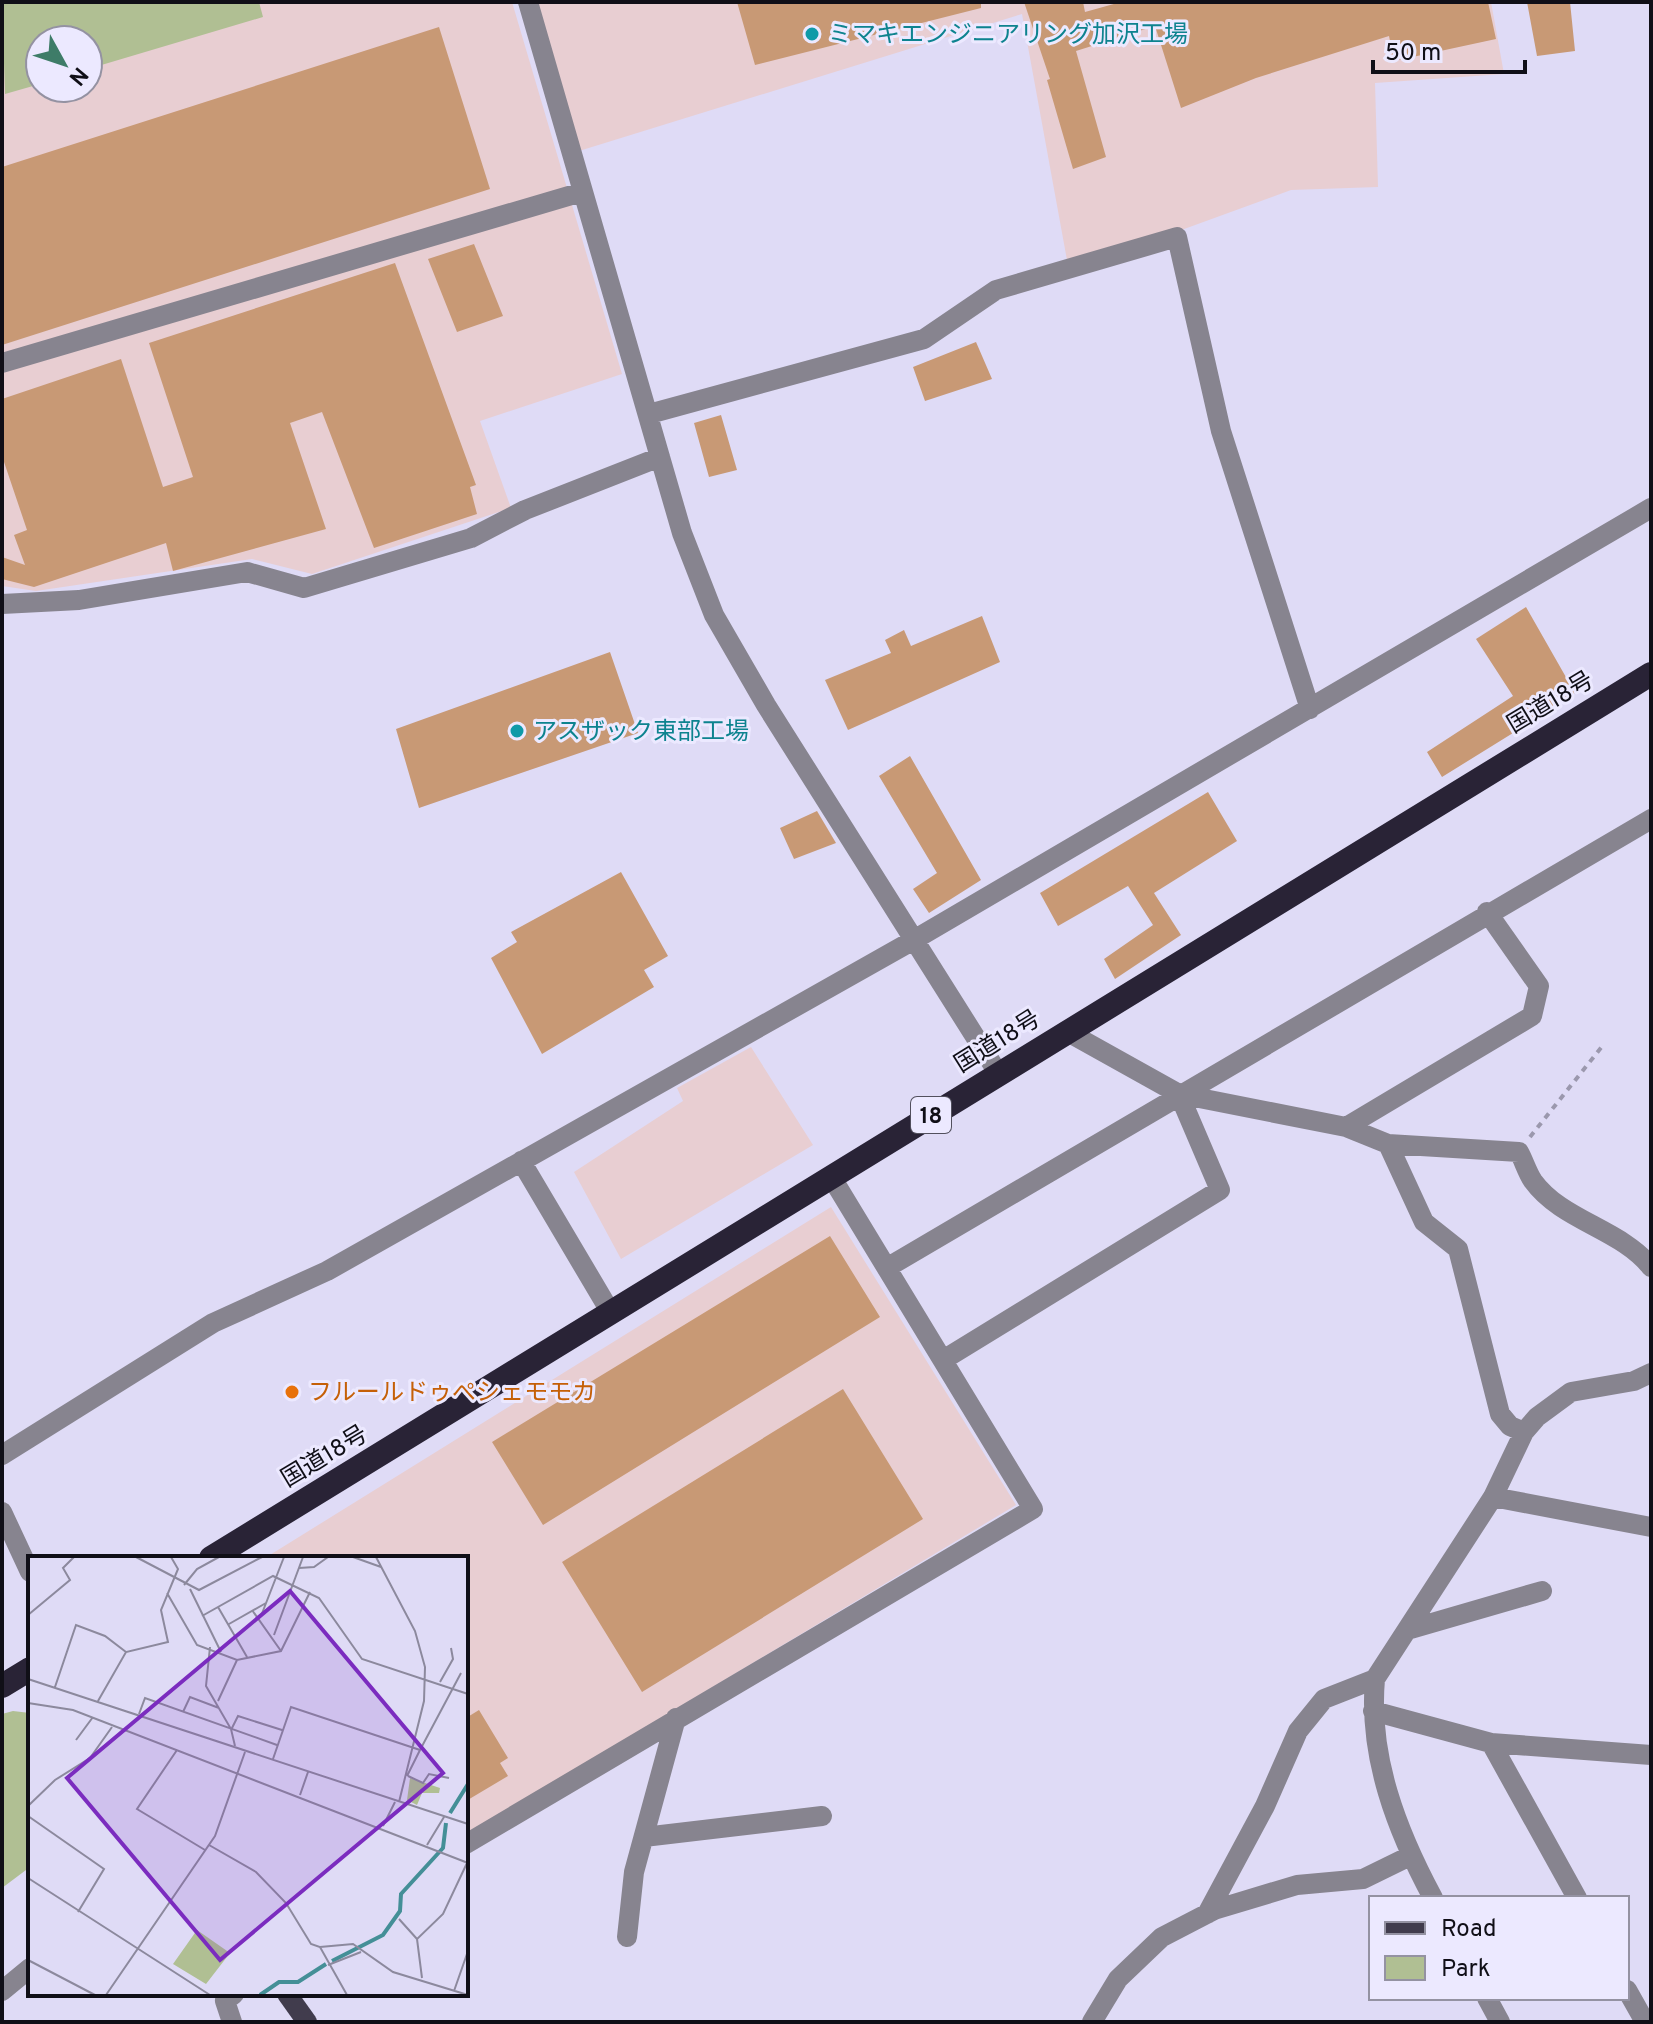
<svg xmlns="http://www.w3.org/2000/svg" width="1653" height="2024" viewBox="0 0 1653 2024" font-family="Overpass,'Noto Sans JP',sans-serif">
<rect width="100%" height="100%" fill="#dfdbf6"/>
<path fill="#e8ced2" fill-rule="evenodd" d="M2,2H512L622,374L480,421L511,508L312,574L252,559L36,591L2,586ZM40,40H88V88H40Z
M537,2H1491L1504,74L1375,83L1378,187L1291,190L1069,271L1022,14L579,151Z
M751,1047L813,1145L621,1259L574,1172L683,1101L677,1088Z
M831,1207L1016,1505L466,1835V1558H265Z"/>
<path fill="#b0bf93" d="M2,2H259L263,17L88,69V40H40V84L5,94Z
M13,1711L30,1713V1867L2,1888V1714Z"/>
<path fill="#c89975" d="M737,2H981V8L755,65Z
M1024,2H1083L1085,12L1121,2H1488L1496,39L1394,61L1389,36L1256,78L1181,108L1155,26L1076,51L1106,157L1073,169L1047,80L1050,79Z
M1527,2H1570L1575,51L1537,56Z
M439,27L490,189L2,345V167Z
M474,244L503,316L457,332L428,259Z
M395,263L476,485L470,487L477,514L374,548L322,412L290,423L326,529L173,571L166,543L34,587L2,579V557L25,565L14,535L27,530L2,456V399L121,359L163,487L193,477L149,343Z
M976,342L992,379L925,401L913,367Z
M721,415L737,470L709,477L694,423Z
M1526,607L1575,693L1511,730L1513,733L1442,777L1427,752L1513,696L1476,639Z
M982,616L1000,662L848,730L825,680L891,653L885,640L904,630L911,646Z
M610,652L638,733L419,808L396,729Z
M910,756L981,880L929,913L913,889L937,873L879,776Z
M1208,792L1237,841L1154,893L1181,935L1115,979L1104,959L1153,925L1128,886L1058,926L1040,893Z
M817,811L836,843L794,859L780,828Z
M621,872L668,956L644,970L654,987L542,1054L491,958L517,942L511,932Z
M830,1236L880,1317L543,1525L492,1442Z
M843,1389L923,1519L642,1692L562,1562Z
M479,1710L508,1758L500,1763L508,1776L466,1801V1718Z"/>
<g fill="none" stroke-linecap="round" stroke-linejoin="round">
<path stroke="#9b98ad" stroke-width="4" stroke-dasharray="6 6" stroke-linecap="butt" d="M1530,1137L1604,1044"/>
<path stroke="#87848f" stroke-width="20" d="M528,2L682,533L714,615L766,705L998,1073
M2,363L582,192
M649,414L924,339L996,290L1177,237L1221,431L1310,709
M2,604L79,600L247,572L304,588L471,538L525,510L660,457
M1066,1031L1179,1094L1346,1127L1388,1144L1519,1152C1524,1161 1527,1172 1533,1181C1562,1221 1621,1229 1651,1267
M1346,1127L1532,1016L1539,986L1487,912
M1388,1144L1424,1222L1458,1249L1500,1414L1510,1426L1524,1432
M521,1161L611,1313
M888,1267L1651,819
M943,1360L1220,1190L1179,1094
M2,1455L213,1323L327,1271L912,941L1651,508
M1493,1497L1651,1527
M2,1512L30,1572
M1411,1629L1542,1591
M1373,1711L1491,1743L1651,1755
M1491,1743L1577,1898
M644,1837L822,1816
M466,1844L1033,1509L832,1178
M1433,1898C1397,1831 1368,1757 1375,1679L1493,1497L1524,1432L1537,1417L1571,1392L1634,1381L1651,1373
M1207,1914L1265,1806L1298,1731L1324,1699L1375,1679
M627,1937L634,1872L676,1718
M1627,1990L1645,2022
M2,1991L30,1968
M1487,1998L1500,2022
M232,2022L225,2001L234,1994
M1092,2022L1118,1979L1162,1937L1214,1910L1297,1885L1363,1879L1410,1856"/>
<path stroke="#413c4d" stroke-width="20" d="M287,1994L307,2022"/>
<path stroke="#292336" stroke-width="24" d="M211,1558L1651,674
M2,1686L30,1669"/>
</g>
<g fill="#0f9aa8" stroke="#ece9ff" stroke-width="3">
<circle cx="812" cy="34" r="8"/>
<circle cx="517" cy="731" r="8"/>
</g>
<circle fill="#e8710a" stroke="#ece9ff" stroke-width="3" cx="292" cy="1392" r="8"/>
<g text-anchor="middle" stroke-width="6" stroke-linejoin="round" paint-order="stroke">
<rect fill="#ece9ff" stroke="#52505d" stroke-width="2" x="911" y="1097" width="40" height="36" rx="6"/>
<g font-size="22" font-weight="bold" fill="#100f17">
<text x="931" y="1123">18</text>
</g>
<g font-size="24" fill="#0d838f" stroke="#ece9ff" text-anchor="start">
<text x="828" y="42">ミマキエンジニアリング加沢工場</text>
<text x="533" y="739">アスザック東部工場</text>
</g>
<g font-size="24" fill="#100f17" stroke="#ece9ff">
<text transform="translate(1550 702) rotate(-31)" y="8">国道18号</text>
<text transform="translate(997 1041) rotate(-32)" y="8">国道18号</text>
<text transform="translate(324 1456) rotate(-31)" y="8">国道18号</text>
</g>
<g font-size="24" fill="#c56008" stroke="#ece9ff" text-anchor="start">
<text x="308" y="1400">フルールドゥぺシェモモカ</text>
</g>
</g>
<g transform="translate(28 1556)">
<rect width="440" height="440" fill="#dfdbf6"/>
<path d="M382,222L412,232L411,237H394L389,249L379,244ZM169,374L202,397L178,428L145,408Z" fill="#b0bf93"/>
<path fill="none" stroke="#448f97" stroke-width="4" d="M422,257L440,228M304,405L355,379L372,355L373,338L415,292L418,267M232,439L251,426H270L298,408"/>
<path fill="none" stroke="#8c899d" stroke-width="2" d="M108,1L171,34L234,1M325,1L353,11M348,1L387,75L397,111L396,145L371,246M271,12L286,11L300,1M156,29L169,13L191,1M162,33L193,96M139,37L169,89L209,104L253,95L282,36M190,51L219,101M224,54L253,95M0,59L42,24L35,12L46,1M174,60L245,20L291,42L334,103L440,138M233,60L256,1M201,68L238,47M246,79L275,1M182,91L178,130L203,173L207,190M0,123L440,268M412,126L425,103L423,92M27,131L48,69L77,80L98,96M70,145L98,96L140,86L133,54L150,13L143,1M190,145L209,104M0,147L45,154L440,307M155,156L162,141L191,152M111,158L117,142L249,189M204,172L210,160L254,174M48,184L65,161M149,194L109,253L177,294M245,203L263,151L392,194L433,117M379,220L392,194M380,220L395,227L401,218L421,222M272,239L280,216M0,250L27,224L62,202L84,171M0,260L76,313L50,356M355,270L367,246M181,289L228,316L258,347L283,388L292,391L319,439M399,289L416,261M0,322L182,439M371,363L389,383M292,391L325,388L365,416L440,439M0,404L67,439M300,409L333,396M394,422L389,383L415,358L439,307M426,435L440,395M78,439L187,280L217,196"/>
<path fill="#7b2cbf" fill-opacity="0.15" stroke="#7b2cbf" stroke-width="4" d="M262,35L415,217L192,404L39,222Z"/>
<rect width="440" height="440" fill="none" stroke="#100f17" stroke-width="4"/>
</g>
<rect width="1653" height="2024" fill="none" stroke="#100f17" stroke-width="8"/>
<rect x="1369" y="1896" width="260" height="104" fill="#ece9ff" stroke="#9492a2" stroke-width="2"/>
<rect x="1385" y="1922" width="40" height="12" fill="#413c4d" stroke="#9492a2" stroke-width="2"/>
<text x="1441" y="1936" font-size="24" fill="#100f17">Road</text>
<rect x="1385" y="1956" width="40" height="24" fill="#b0bf93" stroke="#9492a2" stroke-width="2"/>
<text x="1441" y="1976" font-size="24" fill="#100f17">Park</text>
<g transform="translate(64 64) rotate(130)"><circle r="38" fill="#ece9ff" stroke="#9492a2" stroke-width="2"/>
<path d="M0-6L14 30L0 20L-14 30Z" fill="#3e7c68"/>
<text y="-12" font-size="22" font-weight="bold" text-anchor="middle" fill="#100f17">N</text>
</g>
<path d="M1373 60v12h152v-12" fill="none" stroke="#100f17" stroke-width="4"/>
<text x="1385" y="60" font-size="24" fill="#100f17" stroke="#ece9ff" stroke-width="6" paint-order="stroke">50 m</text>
</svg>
